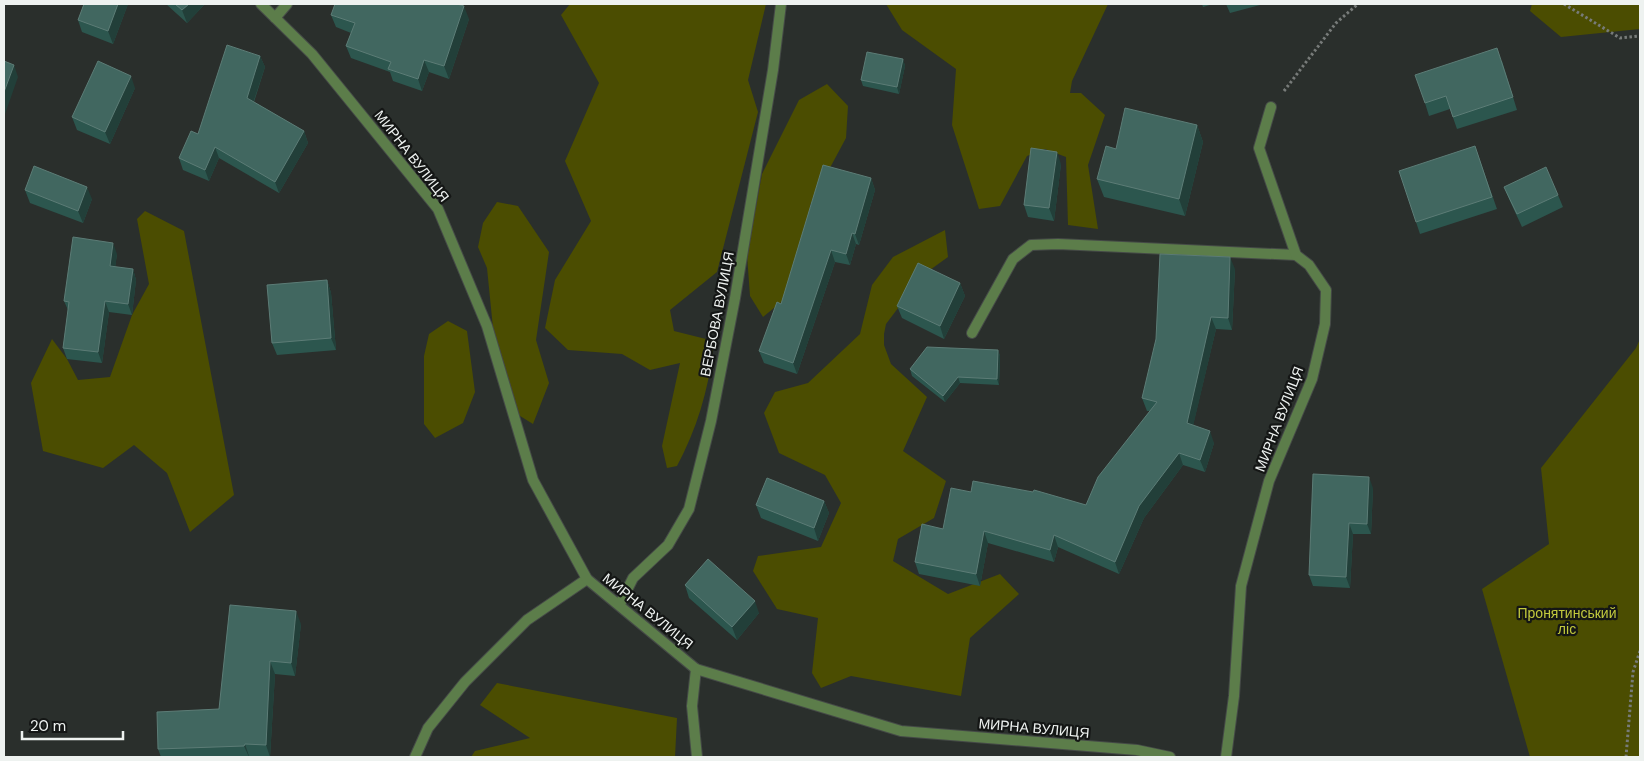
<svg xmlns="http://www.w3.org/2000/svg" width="1644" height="761" viewBox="0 0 1644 761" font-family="'DM Sans',sans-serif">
<rect width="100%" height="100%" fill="#2a2f2c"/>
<path fill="#4b4d01" d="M570,4H766L748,80L758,112L717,272L670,310L674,331L706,339L713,349C709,389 696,431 677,466L667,468L662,446L680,363L650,370L622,354L568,350L545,328L555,280L591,221L565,161L599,83L561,15Z
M886,4H1108L1072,81L1070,93H1081L1105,115L1088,165L1098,229L1068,225L1066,157L1045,149L1027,156L1000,206L979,209L952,125L956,69L902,30Z
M1532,4H1640V29L1561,37L1530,11Z
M827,84L848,106L846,138L810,205V237L791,294L763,317L750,296L747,255L762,174L799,100Z
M497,202L518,206L549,252L536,340L549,383L533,424L512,411L497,368L487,268L478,247L483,223Z
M145,211L184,231L234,495L190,532L167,473L134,445L103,468L43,451L31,383L52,339L67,359L78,380L110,377L132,315L149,284L137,219Z
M945,230L948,257L923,275L886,324L884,334V345L891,364L927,397L903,451L946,481L934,518L898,539L893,561L948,594L1000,574L1019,594L970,638L961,696L851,676L821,688L812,673L818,618L777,609L753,571L758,556L821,547L841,503L825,475L779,453L764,413L775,392L808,383L860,334L872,285L893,257Z
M448,321L467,331L475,392L463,423L435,438L424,424V356L429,334Z
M1640,339V757H1530L1482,589L1549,544L1541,468L1636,348Z
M497,683L677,718L675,757H471L475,751L530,738L480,705Z"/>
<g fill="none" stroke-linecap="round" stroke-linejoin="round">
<defs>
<path id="service" d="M972,333L1013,259L1031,245L1058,244L1296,255
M696,669L692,706L697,757
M415,757L428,728L465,682L527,620L587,579"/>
<path id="minor" d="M261,4L312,54L438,209L487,326L533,480L587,579L696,669L901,731L1137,750L1170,757
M275,18L287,4
M620,604L633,578L668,545L689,509L711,421L735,298L773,70L781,4
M1226,757L1234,696L1241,586L1269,481L1312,379L1325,324L1326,290L1309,265L1296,255L1259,148L1271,107"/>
</defs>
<use href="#service" stroke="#454a47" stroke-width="12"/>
<use href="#minor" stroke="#454a47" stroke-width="12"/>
<path stroke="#777b79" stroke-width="3" stroke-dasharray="2.5 2.5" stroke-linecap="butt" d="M1564,4L1620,38L1640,36
M1284,91L1336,23L1358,4
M1626,757L1633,672L1640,651"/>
<use href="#service" stroke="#5c7d4a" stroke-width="10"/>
<use href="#minor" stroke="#5c7d4a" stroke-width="10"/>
</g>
<path fill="#2c564e" d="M84,4H128L113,44L82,32L78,20Z
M166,4H205L187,23Z
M1202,4H1213L1203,7Z
M1226,4H1259L1260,5L1230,13Z
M331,15L469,19L449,79L429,72L422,91L393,81L390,72L351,58L346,46L351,33L336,27Z
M260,56L265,67L254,102L304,131L308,143L279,193L219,158L209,181L183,170L179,158Z
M903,59L905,66L899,94L863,86L861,80Z
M1502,61L1517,110L1457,129L1450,109L1429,116L1425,103Z
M135,88L110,144L77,130L72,117Z
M1197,125L1203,142L1185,216L1104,197L1097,179Z
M1475,146L1497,209L1420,234L1416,222Z
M1061,164L1054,221L1028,217L1024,205Z
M871,178L875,190L859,245L856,244L850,265L835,262L797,374L764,363L759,351L781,304Z
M1504,187L1558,195L1563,207L1522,227L1509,199Z
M25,190L92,199L83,223L30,203Z
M117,254L115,267L133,269L136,280L132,315L109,312L102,363L67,359L63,348L68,310L64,301Z
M1235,269L1232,330L1216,329L1193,425L1214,443L1205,472L1183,465L1144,518L1119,574L1058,547L1054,562L988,543L980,586L919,574L915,562L943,529L971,492L1086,505L1150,411H1147L1142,398Z
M327,280L331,293L336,350L277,355L272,343Z
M960,283L965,296L944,339L902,318L897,306Z
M998,350L1000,356L999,385L960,383L945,402L912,376L910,369Z
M1373,488L1371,534H1353L1350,588L1313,586L1309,575Z
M824,501L829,513L818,541L761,518L756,505Z
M685,585L759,613L737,640L689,598Z
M301,624L295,676L275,674L270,757L249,756V757H161L158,749L219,709Z"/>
<path fill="#223f39" d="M118,4H128L113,44L108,31Z
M189,4H205L187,23L182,10Z
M464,6L469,19L449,79L444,66Z
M260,56L265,67L251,109L247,98Z
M903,59L905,66L899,94L897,87Z
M424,60L429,72L422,91L418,79Z
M14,65L18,77L4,117V92Z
M131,76L135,88L110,144L105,132Z
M1197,125L1203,142L1185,216L1179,199Z
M304,131L308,143L279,193L275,182Z
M215,147L219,158L209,181L205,170Z
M1057,152L1061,164L1054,221L1049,208Z
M871,178L875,190L859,245L855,234Z
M87,187L92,199L83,223L78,211Z
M852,233L856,244L850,265L846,254Z
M113,243L117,254L114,277L110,266Z
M831,250L835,262L797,374L793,363Z
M1230,257L1235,269L1232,330L1228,318Z
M133,269L136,280L132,315L128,304Z
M327,280L331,293L336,350L331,338Z
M960,283L965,296L944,339L940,326Z
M105,301L109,312L102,363L98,352Z
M1211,317L1216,329L1191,435L1187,423Z
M998,350L1000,356L999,385L997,379Z
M958,377L960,383L945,402L943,396Z
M1210,431L1214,443L1205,472L1200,460Z
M1179,453L1183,465L1144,518L1119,574L1115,562L1139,506Z
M1369,477L1373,488L1371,534L1367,524Z
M824,501L829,513L818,541L814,528Z
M1349,523L1353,534L1350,588L1346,577Z
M984,531L988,543L980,586L976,574Z
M1054,535L1058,547L1054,562L1050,550Z
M755,601L759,613L737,640L732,627Z
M296,611L301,624L295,676L291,663Z
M270,661L275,674L270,757L266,745Z
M245,744L249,756V757L244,746Z"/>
<path fill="#416760" stroke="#5c7c76" d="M84,4H118L108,31L78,20Z
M175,4H189L182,10Z
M335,4H457L464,6L444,66L424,60L418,79L388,69L391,62L346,46L355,23L331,15Z
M227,45L260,56L247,98L304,131L275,182L215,147L205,170L179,158L191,131L198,134Z
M1497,48L1513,97L1453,117L1446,96L1425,103L1415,75Z
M867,52L903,59L897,87L861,80Z
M4,61L14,65L4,92Z
M98,61L131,76L105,132L72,117Z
M1125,108L1197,125L1179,199L1097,179L1106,146L1116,149Z
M1475,146L1492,197L1416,222L1399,171Z
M1031,148L1057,152L1049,208L1024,205Z
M823,165L871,178L855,234L852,233L846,254L831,250L793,363L759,351L777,302L781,304Z
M34,166L87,187L78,211L25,190Z
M1546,167L1558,195L1517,214L1504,187Z
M73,237L113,243L110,266L133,269L128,304L105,301L98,352L63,348L69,302L64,301Z
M1160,254L1230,257L1228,318L1211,317L1187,423L1210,431L1200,460L1179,453L1139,506L1115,562L1054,535L1050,550L984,531L976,574L915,562L922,524L943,529L951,488L971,492L973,481L1033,492L1034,490L1086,505L1098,477L1157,402L1142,398L1156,339Z
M918,263L960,283L940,326L897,306Z
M327,280L331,338L272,343L267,285Z
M927,347L998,350L997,379L958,377L943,396L910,369Z
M1313,474L1369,477L1367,524L1349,523L1346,577L1309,575Z
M767,478L824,501L814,528L756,505Z
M708,559L755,601L732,627L685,585Z
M230,605L296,611L291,663L270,661L266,745L245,744L244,746L158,749L157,712L219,709Z"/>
<g text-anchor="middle" stroke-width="4.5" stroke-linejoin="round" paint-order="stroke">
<g font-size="14" fill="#eef2f0" stroke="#141615">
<text transform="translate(412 156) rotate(52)" y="5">МИРНА ВУЛИЦЯ</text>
<text transform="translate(717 314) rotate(-79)" y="5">ВЕРБОВА ВУЛИЦЯ</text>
<text transform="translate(1279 419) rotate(-69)" y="5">МИРНА ВУЛИЦЯ</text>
<text transform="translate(648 611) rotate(39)" y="5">МИРНА ВУЛИЦЯ</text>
<text transform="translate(1034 728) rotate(5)" y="5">МИРНА ВУЛИЦЯ</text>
</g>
<g font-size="14" fill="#c2c93d" stroke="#141615">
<text x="1567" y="618">Пронятинський<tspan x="1567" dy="16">ліс</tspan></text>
</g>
</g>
<rect width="1644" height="761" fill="none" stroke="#eef2f0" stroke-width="10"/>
<path d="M22 731v8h101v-8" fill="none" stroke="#eef2f0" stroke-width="2.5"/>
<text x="30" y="731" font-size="15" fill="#eef2f0" stroke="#141615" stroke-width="4" paint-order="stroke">20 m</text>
</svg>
